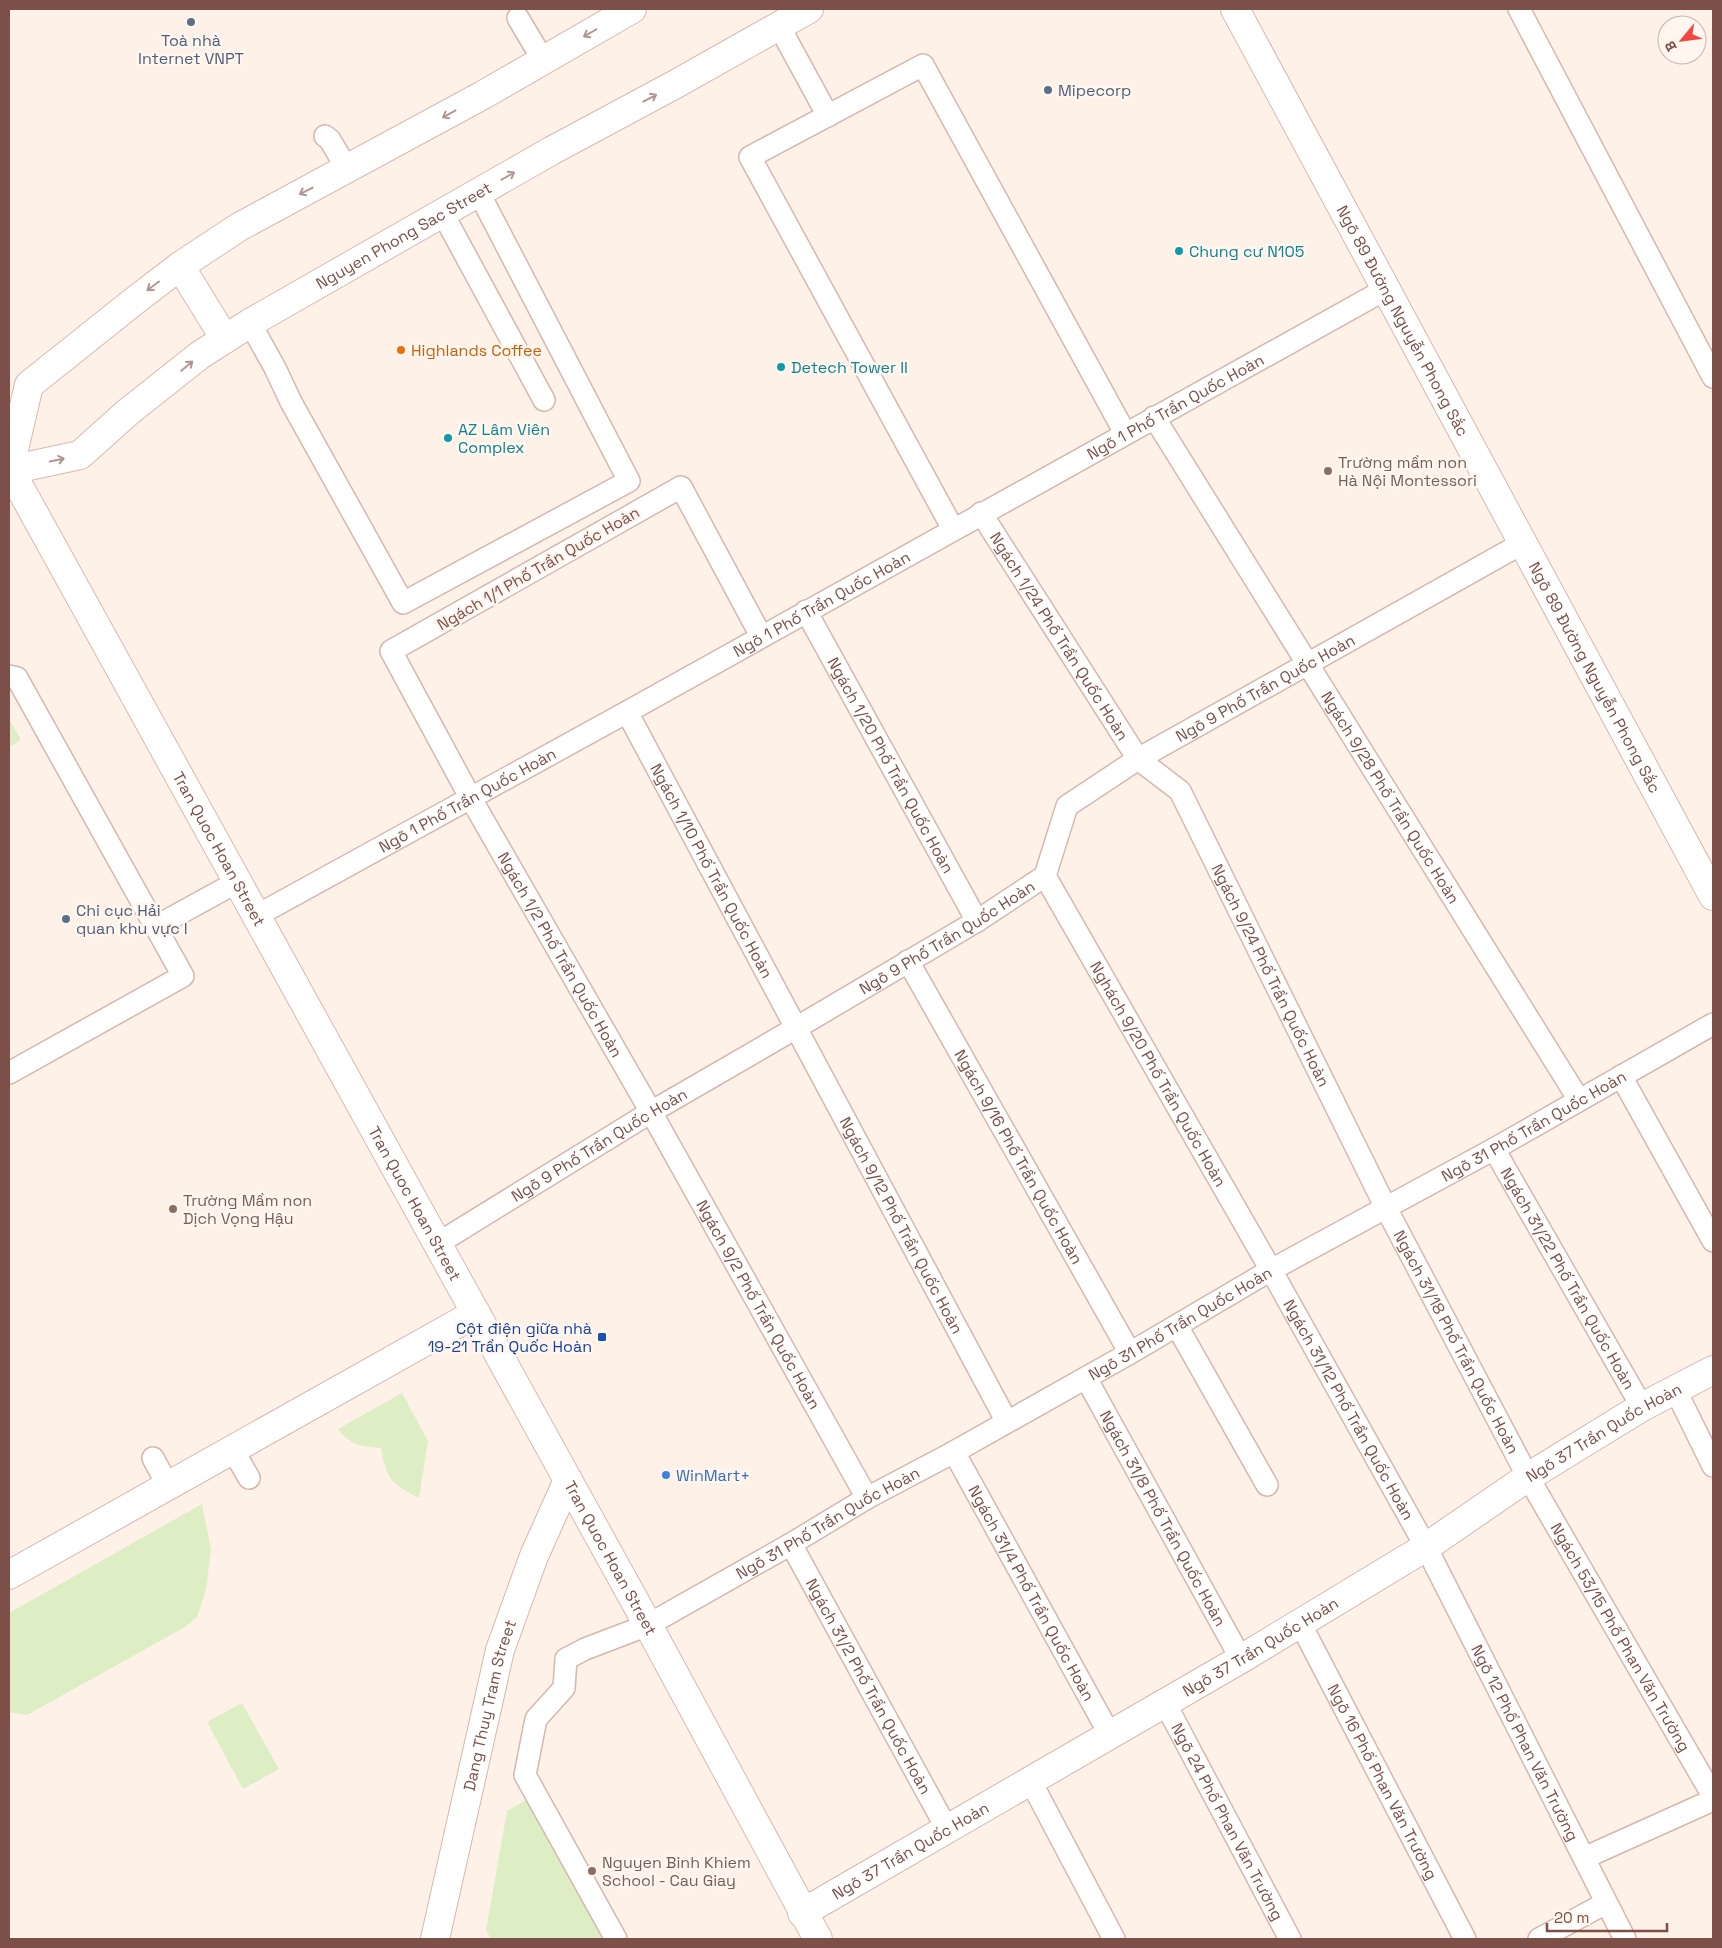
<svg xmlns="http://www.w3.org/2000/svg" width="1722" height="1948" viewBox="0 0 1722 1948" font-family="'Space Grotesk',sans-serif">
<rect width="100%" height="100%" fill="#fef1e7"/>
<path fill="#ddeec4" d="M9,719L21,740L9,747Z
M402,1393L428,1441L419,1498C392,1484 386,1479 381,1448C360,1446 352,1446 338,1429Z
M202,1504L211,1550L206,1590L197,1617L185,1627L27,1715L9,1712V1613Z
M242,1703L279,1769L243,1789L207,1722Z
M526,1800L604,1939H491L486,1930L507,1811Z"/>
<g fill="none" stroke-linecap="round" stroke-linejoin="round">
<defs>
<g id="lane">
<path d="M1519,9L1713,377"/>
<path d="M518,18L543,60"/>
<path d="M779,26L828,116"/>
<path d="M325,136L330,140L347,169"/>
<path d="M443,214L544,400"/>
<path d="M250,323L275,368L291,402L403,603L629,481L479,193"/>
<path id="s1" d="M1154,417L1579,1100"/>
<path id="s2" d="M981,513L1138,759L1180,791L1386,1208L1528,1477L1713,1796"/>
<path d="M953,529L750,157L923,65L1125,433"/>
<path id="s3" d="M806,611L977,921"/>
<path id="s4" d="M761,636L681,487L391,651L470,797L651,1112L867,1498"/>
<path d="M9,676L17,678L183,976L9,1073"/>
<path id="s5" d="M627,712L1007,1422"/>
<path id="s6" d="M1045,876L1271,1270L1426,1547L1625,1939"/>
<path id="s7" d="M256,916L627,712L1386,289"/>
<path d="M155,927L237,882"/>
<path id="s8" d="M908,961L1130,1353"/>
<path d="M1621,1076L1713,1241"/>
<path id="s9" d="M1494,1149L1642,1407"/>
<path id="s10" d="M437,1244L651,1112L796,1028L977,921L1045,876L1067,806L1138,759L1523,543"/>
<path d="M1177,1326L1267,1485"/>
<path id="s11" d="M1086,1378L1241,1659"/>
<path d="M1675,1389L1713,1466"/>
<path d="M233,1450L249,1478"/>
<path id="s12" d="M954,1452L1110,1735"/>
<path d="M153,1458L168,1486"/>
<path id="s13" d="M791,1544L947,1829"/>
<path id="s14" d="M1300,1623L1465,1939"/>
<path id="s15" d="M1165,1703L1290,1939"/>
<path d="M1030,1780L1114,1939"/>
<path d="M1584,1858L1713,1800"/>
<path id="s16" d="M616,1939L525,1775L536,1719L564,1688L566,1659L585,1649L648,1625L791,1544L867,1498L954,1452L1130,1353L1271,1270L1494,1149L1713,1024"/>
<path d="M1539,1939L1606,1903"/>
</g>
<g id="street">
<path id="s17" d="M1235,9L1713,896"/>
<path d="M9,1575L476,1313"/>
<path id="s18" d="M802,1913L1241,1659L1426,1547L1528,1477L1642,1407L1713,1370"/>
<path id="s19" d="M435,1939L500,1650L534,1556L568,1480"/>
</g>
<g id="secondary">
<path d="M180,266L225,339"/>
<path id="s20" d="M9,468L648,1625L818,1939"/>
<path id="s21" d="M10,470L80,455L128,412L200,355L250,323L551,151L674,85L809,9"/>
<path d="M9,471L29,385L133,302L180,266L239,227L483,95L632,9"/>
</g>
</defs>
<use href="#lane" stroke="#d5b7ae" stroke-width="24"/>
<use href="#street" stroke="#d5b7ae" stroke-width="30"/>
<use href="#secondary" stroke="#dab9ae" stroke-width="30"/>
<use href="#lane" stroke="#fff" stroke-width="21"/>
<use href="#street" stroke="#fff" stroke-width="28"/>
<use href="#secondary" stroke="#fff" stroke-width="28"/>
</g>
<defs><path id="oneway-shaft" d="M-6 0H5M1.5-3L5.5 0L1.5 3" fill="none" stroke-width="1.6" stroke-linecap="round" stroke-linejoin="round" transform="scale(1.25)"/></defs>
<g stroke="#b09691">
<use href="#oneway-shaft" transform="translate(590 33) rotate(150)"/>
<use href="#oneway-shaft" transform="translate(650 98) rotate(-28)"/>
<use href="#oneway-shaft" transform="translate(449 114) rotate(151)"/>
<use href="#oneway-shaft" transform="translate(508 176) rotate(-30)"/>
<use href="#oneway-shaft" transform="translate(306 191) rotate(153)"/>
<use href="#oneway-shaft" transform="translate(153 286) rotate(143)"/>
<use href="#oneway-shaft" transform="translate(187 366) rotate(-40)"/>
<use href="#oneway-shaft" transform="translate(57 460) rotate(-12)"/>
</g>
<g fill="#5c6f8a" stroke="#fff6f0" stroke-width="2">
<circle cx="191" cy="22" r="5"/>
<circle cx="1048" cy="90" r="5"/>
<circle cx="66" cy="919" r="5"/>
</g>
<g fill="#0f9aa8" stroke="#fff6f0" stroke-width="2">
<circle cx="1179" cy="251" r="5"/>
<circle cx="781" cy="367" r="5"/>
<circle cx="448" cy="438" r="5"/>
</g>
<circle fill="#e8710a" stroke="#fff6f0" stroke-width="2" cx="401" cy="350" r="5"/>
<g fill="#8d6e63" stroke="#fff6f0" stroke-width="2">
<circle cx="1328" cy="471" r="5"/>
<circle cx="173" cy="1209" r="5"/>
<circle cx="592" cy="1871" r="5"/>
</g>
<rect fill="#1a4fb4" stroke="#fff6f0" stroke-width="2" x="597" y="1332" width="10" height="10" rx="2.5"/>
<circle fill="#3f7fe0" stroke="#fff6f0" stroke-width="2" cx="666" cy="1475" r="5"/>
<g text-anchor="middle" stroke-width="5" stroke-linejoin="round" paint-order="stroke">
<g font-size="16" fill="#4e5e75" stroke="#fff6f0" text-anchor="start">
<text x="191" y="46" text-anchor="middle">Toà nhà<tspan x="191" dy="18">Internet VNPT</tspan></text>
<text x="1058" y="96">Mipecorp</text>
<text x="76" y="916">Chi cục Hải<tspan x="76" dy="18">quan khu vực I</tspan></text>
</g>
<g font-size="16" fill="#7c5048" stroke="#fff6f0">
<text dy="6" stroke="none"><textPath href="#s21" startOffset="464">Nguyen Phong Sac Street</textPath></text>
<text dy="6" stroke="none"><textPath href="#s17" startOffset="354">Ngõ 89 Đường Nguyễn Phong Sắc</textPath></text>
<text dy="6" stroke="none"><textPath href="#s7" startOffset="1051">Ngõ 1 Phố Trần Quốc Hoàn</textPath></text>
<text transform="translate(538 568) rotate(-30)" y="6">Ngách 1/1 Phố Trần Quốc Hoàn</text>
<text dy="6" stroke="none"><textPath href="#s7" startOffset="646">Ngõ 1 Phố Trần Quốc Hoàn</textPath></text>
<text dy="6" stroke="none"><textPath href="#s2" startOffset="146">Ngách 1/24 Phố Trần Quốc Hoàn</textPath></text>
<text dy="6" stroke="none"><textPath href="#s17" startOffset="759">Ngõ 89 Đường Nguyễn Phong Sắc</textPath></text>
<text dy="6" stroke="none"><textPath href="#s10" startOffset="1015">Ngõ 9 Phố Trần Quốc Hoàn</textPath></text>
<text dy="6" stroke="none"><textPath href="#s3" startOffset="176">Ngách 1/20 Phố Trần Quốc Hoàn</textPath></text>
<text dy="6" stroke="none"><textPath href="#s1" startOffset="448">Ngách 9/28 Phố Trần Quốc Hoàn</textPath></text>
<text dy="6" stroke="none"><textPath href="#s7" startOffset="241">Ngõ 1 Phố Trần Quốc Hoàn</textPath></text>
<text dy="6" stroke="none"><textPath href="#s20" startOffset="435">Tran Quoc Hoan Street</textPath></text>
<text dy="6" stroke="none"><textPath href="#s5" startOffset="180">Ngách 1/10 Phố Trần Quốc Hoàn</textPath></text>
<text dy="6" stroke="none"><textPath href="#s10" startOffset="595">Ngõ 9 Phố Trần Quốc Hoàn</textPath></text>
<text dy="6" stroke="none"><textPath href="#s4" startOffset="850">Ngách 1/2 Phố Trần Quốc Hoàn</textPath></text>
<text dy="6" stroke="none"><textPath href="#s2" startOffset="550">Ngách 9/24 Phố Trần Quốc Hoàn</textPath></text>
<text dy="6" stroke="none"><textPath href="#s6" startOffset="228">Nghách 9/20 Phố Trần Quốc Hoàn</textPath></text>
<text dy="6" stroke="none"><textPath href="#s16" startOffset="1421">Ngõ 31 Phố Trần Quốc Hoàn</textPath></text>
<text dy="6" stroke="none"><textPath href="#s10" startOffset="190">Ngõ 9 Phố Trần Quốc Hoàn</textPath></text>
<text dy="6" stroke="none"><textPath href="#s8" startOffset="225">Ngách 9/16 Phố Trần Quốc Hoàn</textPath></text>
<text dy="6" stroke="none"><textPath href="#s20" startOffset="840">Tran Quoc Hoan Street</textPath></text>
<text dy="6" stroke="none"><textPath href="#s5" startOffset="582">Ngách 9/12 Phố Trần Quốc Hoàn</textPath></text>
<text dy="6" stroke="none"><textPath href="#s9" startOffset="149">Ngách 31/22 Phố Trần Quốc Hoàn</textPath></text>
<text dy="6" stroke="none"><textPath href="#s4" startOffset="1252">Ngách 9/2 Phố Trần Quốc Hoàn</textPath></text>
<text dy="6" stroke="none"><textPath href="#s16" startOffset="1016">Ngõ 31 Phố Trần Quốc Hoàn</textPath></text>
<text dy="6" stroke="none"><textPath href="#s2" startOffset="961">Ngách 31/18 Phố Trần Quốc Hoàn</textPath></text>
<text dy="6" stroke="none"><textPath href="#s6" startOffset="614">Ngách 31/12 Phố Trần Quốc Hoàn</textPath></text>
<text dy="6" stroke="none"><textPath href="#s18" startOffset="935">Ngõ 37 Trần Quốc Hoàn</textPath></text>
<text dy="6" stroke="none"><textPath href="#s11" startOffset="160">Ngách 31/8 Phố Trần Quốc Hoàn</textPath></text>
<text dy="6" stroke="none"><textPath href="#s16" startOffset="611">Ngõ 31 Phố Trần Quốc Hoàn</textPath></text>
<text dy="6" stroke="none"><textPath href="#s20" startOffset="1245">Tran Quoc Hoan Street</textPath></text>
<text dy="6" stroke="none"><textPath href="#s12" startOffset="161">Ngách 31/4 Phố Trần Quốc Hoàn</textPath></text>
<text dy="6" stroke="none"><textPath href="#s2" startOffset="1299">Ngách 53/15 Phố Phan Văn Trường</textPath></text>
<text dy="6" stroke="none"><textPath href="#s18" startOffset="530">Ngõ 37 Trần Quốc Hoàn</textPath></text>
<text dy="6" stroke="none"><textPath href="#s13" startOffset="162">Ngách 31/2 Phố Trần Quốc Hoàn</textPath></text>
<text dy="6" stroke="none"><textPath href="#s19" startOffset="240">Dang Thuy Tram Street</textPath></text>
<text dy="6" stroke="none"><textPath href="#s6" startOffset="991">Ngõ 12 Phố Phan Văn Trường</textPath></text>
<text dy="6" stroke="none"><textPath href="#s14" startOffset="179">Ngõ 16 Phố Phan Văn Trường</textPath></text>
<text dy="6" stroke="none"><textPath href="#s15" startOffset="134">Ngõ 24 Phố Phan Văn Trường</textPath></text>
<text dy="6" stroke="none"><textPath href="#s18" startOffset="125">Ngõ 37 Trần Quốc Hoàn</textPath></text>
</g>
<g font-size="16" fill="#0d838f" stroke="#fff6f0" text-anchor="start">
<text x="1189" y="257">Chung cư N105</text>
<text x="791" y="373">Detech Tower II</text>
<text x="458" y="435">AZ Lâm Viên<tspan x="458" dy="18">Complex</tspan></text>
</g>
<g font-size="16" fill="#c56008" stroke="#fff6f0" text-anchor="start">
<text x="411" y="356">Highlands Coffee</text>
</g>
<g font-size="16" fill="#785e54" stroke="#fff6f0" text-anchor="start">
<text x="1338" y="468">Trường mầm non<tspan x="1338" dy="18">Hà Nội Montessori</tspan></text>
<text x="183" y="1206">Trường Mầm non<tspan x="183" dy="18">Dịch Vọng Hậu</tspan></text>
<text x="602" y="1868">Nguyen Binh Khiem<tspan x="602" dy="18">School - Cau Giay</tspan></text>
</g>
<g font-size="16" fill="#164399" stroke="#fff6f0" text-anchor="end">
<text x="592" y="1334">Cột điện giữa nhà<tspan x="592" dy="18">19-21 Trần Quốc Hoàn</tspan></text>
</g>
<g font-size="16" fill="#366cbe" stroke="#fff6f0" text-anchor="start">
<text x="676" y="1481">WinMart+</text>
</g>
</g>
<rect width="1722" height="1948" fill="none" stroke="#7c5048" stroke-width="20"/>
<g transform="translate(1682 40) rotate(241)"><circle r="24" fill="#fff6f0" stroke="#cbb4ad"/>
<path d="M0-4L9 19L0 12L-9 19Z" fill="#f34741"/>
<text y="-8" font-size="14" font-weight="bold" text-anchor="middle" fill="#7c5048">B</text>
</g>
<path d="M1547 1923v8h120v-8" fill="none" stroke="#7c5048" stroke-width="2.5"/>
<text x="1554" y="1923" font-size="15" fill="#7c5048" stroke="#fff6f0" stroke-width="4" paint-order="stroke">20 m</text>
</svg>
